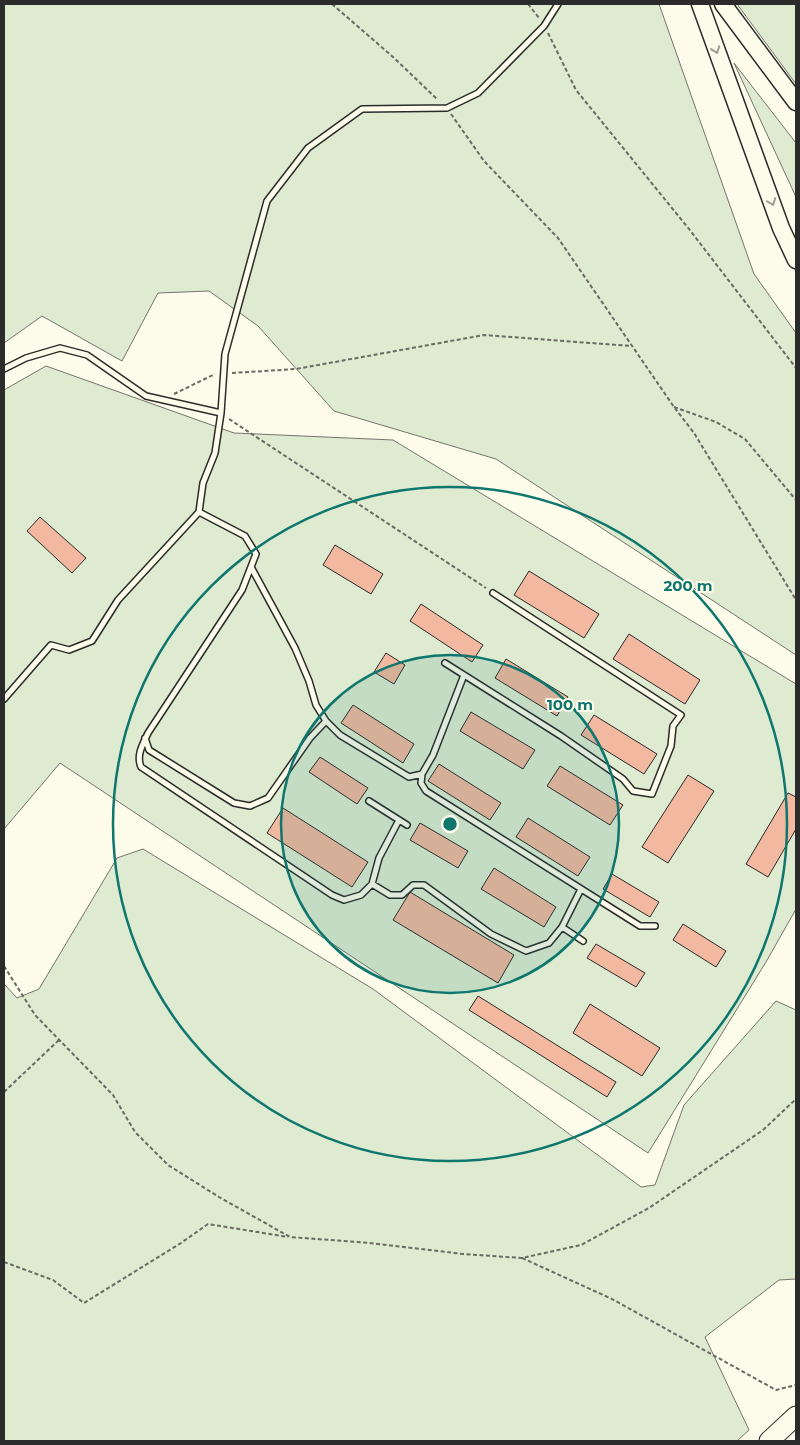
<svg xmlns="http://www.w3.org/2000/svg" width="800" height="1445" viewBox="0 0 800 1445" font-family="Montserrat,sans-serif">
<rect width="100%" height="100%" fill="#fdfbea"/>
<path fill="#deebd1" stroke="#74746e" d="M4,4H659L754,274L796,333V655L496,459L334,411L258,326L209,291L158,293L122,361L42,316L4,343Z
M737,4H796V84Z
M734,63L796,143V197Z
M46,366L234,433L393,440L796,684V909L766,962L648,1153L60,763L4,829V390Z
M143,849L373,989L641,1187L655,1185L684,1105L776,1001L796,1010V1279L779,1280L705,1337L749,1430L737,1441H4V984L17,998L39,989L117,858Z"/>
<path fill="#f2b8a0" stroke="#2b2b2b" d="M40,517L86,558L72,573L27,531Z
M335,545L383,574L371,594L323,565Z
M529,571L599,614L584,638L514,595Z
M421,604L483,645L472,662L410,621Z
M629,634L700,680L685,704L613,659Z
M386,653L405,665L394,684L374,672Z
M506,659L568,697L557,716L495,678Z
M353,705L414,744L403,763L341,723Z
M471,712L535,750L523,769L460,731Z
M594,715L657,754L644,774L581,735Z
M320,757L368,788L357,804L309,772Z
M439,764L501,803L490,820L428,781Z
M560,766L623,805L610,825L547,786Z
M688,775L714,791L668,863L642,847Z
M788,793L796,797V829L768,877L746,864Z
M283,808L368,862L352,887L267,833Z
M528,818L590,857L578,876L516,837Z
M420,823L468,851L458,868L410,840Z
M494,868L556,907L544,927L481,889Z
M612,874L659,902L650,917L603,889Z
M410,892L514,955L498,983L393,920Z
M683,924L726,951L716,967L673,940Z
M596,944L645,973L636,987L587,958Z
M478,996L616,1082L607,1097L469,1010Z
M590,1004L660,1048L642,1076L573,1033Z"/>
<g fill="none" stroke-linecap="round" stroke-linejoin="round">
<defs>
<path id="lane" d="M4,369L26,358L60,348L87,355L146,396L221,413
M251,567L295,648L309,681L316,705L326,721L340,735L409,777L422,774
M445,663L561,736L623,779L633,791L652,794L671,746L673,726L681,715L493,593
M464,675L433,755L422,774L421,783L426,791L640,926H655
M4,699L51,645L69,650L92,641L118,600L199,512
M145,738L149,750L234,803L250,806L268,798L310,738L326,721
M369,801L407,825
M399,820L379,858L372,884L361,895L344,900L332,895L141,767C136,755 143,744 148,733L242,590L256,554L245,536L199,512L203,483L215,453L221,413L225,354L267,201L308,148L362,109L447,108L478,93L544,26L558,4
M372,884L390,895H402L413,885H424L491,934L526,951L549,943L562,927L581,889
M562,927L583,941"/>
<path id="primary" d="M700,4L781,228L796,260
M723,4L796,102"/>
<path id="highway" d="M769,1441L796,1416"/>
</defs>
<use href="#lane" stroke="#2b2b2b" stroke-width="8"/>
<use href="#primary" stroke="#2b2b2b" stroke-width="19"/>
<use href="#highway" stroke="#2b2b2b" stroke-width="21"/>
<path stroke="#6a6964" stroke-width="2" stroke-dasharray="4 2.5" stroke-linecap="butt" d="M332,4L393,57L438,100
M528,4L539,18
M548,33L576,90L689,229L796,368
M451,114L484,161L558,238L674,407L694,433L796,600
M232,373L296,369L484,335L631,346
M174,394L215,374
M674,407L716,422L745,439L796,500
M229,419L486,588
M4,966L35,1015L113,1095L135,1132L168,1165L219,1197L290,1237L370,1243L463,1254L522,1258L581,1245L649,1208L763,1130L796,1099
M4,1092L60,1039
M522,1258L612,1299L776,1390L796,1385
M4,1262L53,1280L84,1303L181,1243L208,1224L288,1237"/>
<use href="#lane" stroke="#fdfbea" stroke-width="5"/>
<use href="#primary" stroke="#fdfbea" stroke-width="16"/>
<use href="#highway" stroke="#fdfbea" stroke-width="19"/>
</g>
<defs><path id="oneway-chevron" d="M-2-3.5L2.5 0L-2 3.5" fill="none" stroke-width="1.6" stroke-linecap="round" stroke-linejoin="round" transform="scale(1.25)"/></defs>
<g stroke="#9e9d94">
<use href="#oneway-chevron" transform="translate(716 50) rotate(70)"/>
<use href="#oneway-chevron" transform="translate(772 202) rotate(69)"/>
</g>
<circle cx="450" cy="824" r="169" fill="#0f766e" fill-opacity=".12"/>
<g fill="none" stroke="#0f766e" stroke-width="2.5">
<circle cx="450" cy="824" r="169"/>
<circle cx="450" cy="824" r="337"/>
</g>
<circle cx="450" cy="824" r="8" fill="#0f766e" stroke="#fdfbea" stroke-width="2.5"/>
<g font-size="15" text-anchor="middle" font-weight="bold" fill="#0f766e" stroke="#fdfbea" stroke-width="4" stroke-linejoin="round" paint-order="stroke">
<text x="688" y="591">200 m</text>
<text x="570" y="710">100 m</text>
</g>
<rect width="800" height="1445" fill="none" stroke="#2b2b2b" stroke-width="10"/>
</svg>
